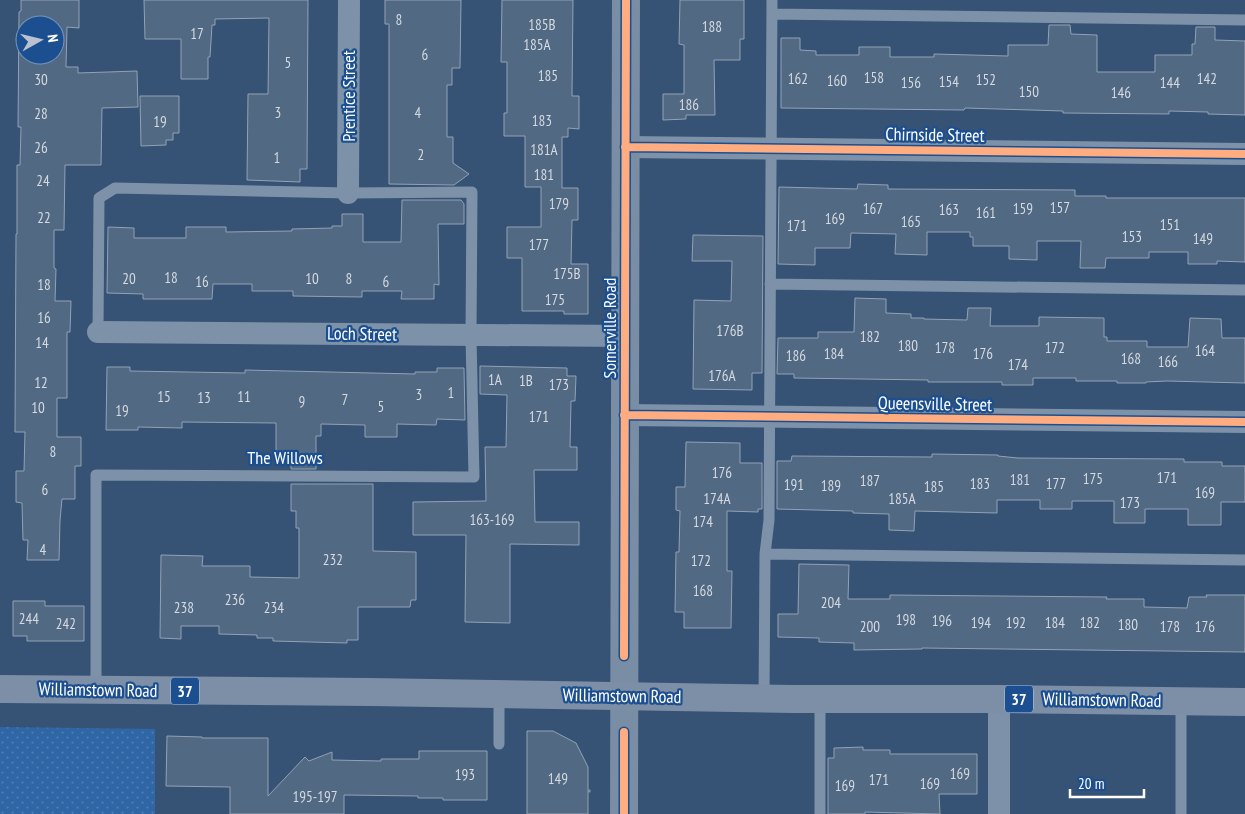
<svg xmlns="http://www.w3.org/2000/svg" width="1245" height="814" viewBox="0 0 1245 814" font-family="'PT Sans Narrow',sans-serif">
<defs>
<pattern id="grass-dots" width="8" height="8" patternUnits="userSpaceOnUse" patternTransform="scale(1.25)"><rect width="8" height="8" fill="#2f66a5"/><path d="M2 2h.1M6 6h.1" fill="none" stroke="#4e7db2" stroke-width="1.8" stroke-linecap="round"/></pattern>
</defs>
<rect width="100%" height="100%" fill="#365274"/>
<path fill="url(#grass-dots)" d="M0,727L155,729V814H0Z"/>
<path fill="#526984" stroke="#92a2b6" fill-rule="evenodd" d="M21,0H79V28L67,27L66,67H78V73L137,71L138,107L102,108L101,165H65L64,230H54V268L56,269L55,301H71L70,332H67V398H57V437H81V466H75V499H62L60,520L59,560H27L28,540H23L22,503L16,502V471H24L25,432H15L16,234H17V165H20L21,127H18L19,12L21,11ZM25,25H55V55H25Z
M144,0H308L307,169H300V182L247,180L248,94H268L269,18L215,19V25H212L210,57H208V79H181V39H145Z
M385,0H461L460,68H452V85H447V137H453V163L469,174L454,185L389,184V24H385Z
M502,0H573L572,96H579V129L568,128V137H562V188H578V220H572L571,264H588V314H564V311H522V258H507V227H541V187H525V136H504V113H507V62H501Z
M680,0H744V39H740V60H714L715,115H686V119L663,120V94H684V45L679,44Z
M1049,25H1070L1071,34L1097,35V72H1155V55H1192V44H1195L1196,27H1215V40L1245,41V115L1208,114V112L1169,111V114L1063,113V111L965,108L964,110L781,108V38H800V50L816,51V55H859V47H890V57H934V54L1008,56V45H1048Z
M140,96H179V133H173V140H166V145L141,146Z
M858,184L888,185V189L1075,190V196H1106V198H1245V262L1217,261V264H1188V252H1149V258H1106L1105,268H1080L1081,241H1037V260L1009,259V246H973V237H970V232H927V255L895,254L896,234L851,233L850,248H815V265L778,264L779,187L857,189Z
M402,200H461L464,204V224H438L439,285L434,284V299H401L402,291H362V297L293,296V291H252V284H213L212,299H143V294L107,293L108,227L134,228V238H186V227H226V232L292,231V229L332,228V226H342V214H363V242H401Z
M693,235L763,236L762,373H752V390L693,389L694,300L731,301L732,261H692Z
M855,298L886,299V313L911,314V318H924V319L967,320L968,308H991L990,326H1039V317L1104,318V337H1107V341H1147V347H1188L1190,318L1221,319L1222,338H1245V383L1167,381L1146,382V383H1117V381H1076V378H1033V385H1002V382H928V380L794,378V374H777L778,338H818V332H854Z
M480,366L567,368V376H576L575,401H571L570,447H577V470H534L535,522H579V545L510,544V623L465,622L466,535H413V502L486,501L485,447H506L507,395L480,394Z
M107,367H130V371L245,373V370L415,374V372H437V368H464L465,420L437,419L436,425L397,424V437H365V425L321,424V436H316V469H291V452H276V423L182,422V428L138,427V430H106Z
M686,442L740,443V463H762V509H758V512L727,511V571H732L731,628H684V612H675L676,552H679L680,511L676,510V487H685Z
M932,454L998,455V456L1018,458L1184,459V462H1222V466H1245V502H1221V525H1188V509H1145V523H1114V501H1072V509H1040V500H997V513L915,511L914,531L889,530V514L853,513V511L777,509V461H791L792,456L932,457Z
M291,484H373V551L416,552V600H411L410,607H358V640H347V643L273,641V638H257V635L219,634V626H181V639L160,638L161,555L203,556L202,566H250V577L299,578V528H296V511H291Z
M799,564L849,565L848,599H890V595L1107,597L1106,599H1144V607L1187,608L1189,597H1207L1206,595H1245V652L922,648V649L854,650V643L819,642V638L778,637V614H798Z
M13,601H45V606H84V641H27V636H13Z
M527,731H553L576,743L588,767V814H527Z
M167,736L202,737V738H268V796L305,757L309,761L332,752V760L381,761V759H419V751H487V800H443V798H418V796L344,795V814H230V787L166,786Z
M863,747V750H890V754H977V794H939L940,814L865,812V814H828V758H834V748Z"/>
<g fill="none" stroke-linecap="round" stroke-linejoin="round">
<path stroke="#7d92a8" stroke-width="3" stroke-dasharray="2.5 4" stroke-linecap="butt" d="M588,791H593"/>
<path stroke="#7d92a8" stroke-width="11" d="M772,14L1245,20
M770,284L1245,290
M765,554L1245,560
M96,690V475L474,477L471,336L472,192L348,193L115,188L99,198L98,332
M764,699L765,554L769,520L772,0
M499,744V694
M820,814V699
M1181,814V701"/>
<path stroke="#7d92a8" stroke-width="22" d="M625,147L1245,154
M348,193L349,0
M98,332L625,336
M624,415L1245,422
M999,814V699"/>
<path stroke="#798da4" stroke-width="28" d="M624,814L626,0"/>
<path stroke="#7d8ea7" stroke-width="28" d="M0,689L370,692L793,699H999L1245,702"/>
<defs>
<path id="cycleway" d="M625,147L1245,154
M624,415L1245,422
M624,656L626,0
M624,732V814"/>
</defs>
<use href="#cycleway" stroke="#1b4f8f" stroke-width="11"/>
<use href="#cycleway" stroke="#ffac80" stroke-width="8"/>
</g>
<g text-anchor="middle" stroke-width="4.5" stroke-linejoin="round" paint-order="stroke">
<g font-size="15" fill="#d4dae0">
<text x="399" y="25">8</text>
<text x="542" y="30">185B</text>
<text x="712" y="32">188</text>
<text x="197" y="39">17</text>
<text x="537" y="50">185A</text>
<text x="425" y="60">6</text>
<text x="288" y="68">5</text>
<text x="548" y="81">185</text>
<text x="874" y="83">158</text>
<text x="798" y="84">162</text>
<text x="1207" y="84">142</text>
<text x="41" y="85">30</text>
<text x="986" y="85">152</text>
<text x="837" y="86">160</text>
<text x="949" y="87">154</text>
<text x="911" y="88">156</text>
<text x="1170" y="88">144</text>
<text x="1029" y="97">150</text>
<text x="1121" y="98">146</text>
<text x="689" y="110">186</text>
<text x="278" y="118">3</text>
<text x="418" y="118">4</text>
<text x="41" y="119">28</text>
<text x="542" y="126">183</text>
<text x="160" y="127">19</text>
<text x="41" y="153">26</text>
<text x="544" y="155">181A</text>
<text x="421" y="160">2</text>
<text x="277" y="163">1</text>
<text x="544" y="180">181</text>
<text x="43" y="186">24</text>
<text x="559" y="209">179</text>
<text x="1060" y="213">157</text>
<text x="873" y="214">167</text>
<text x="1023" y="214">159</text>
<text x="949" y="215">163</text>
<text x="986" y="218">161</text>
<text x="44" y="223">22</text>
<text x="835" y="224">169</text>
<text x="911" y="227">165</text>
<text x="1170" y="230">151</text>
<text x="797" y="231">171</text>
<text x="1132" y="242">153</text>
<text x="1203" y="244">149</text>
<text x="539" y="250">177</text>
<text x="567" y="279">175B</text>
<text x="171" y="283">18</text>
<text x="129" y="284">20</text>
<text x="312" y="284">10</text>
<text x="349" y="284">8</text>
<text x="202" y="287">16</text>
<text x="386" y="287">6</text>
<text x="44" y="290">18</text>
<text x="555" y="305">175</text>
<text x="44" y="323">16</text>
<text x="730" y="336">176B</text>
<text x="870" y="342">182</text>
<text x="42" y="348">14</text>
<text x="908" y="351">180</text>
<text x="945" y="353">178</text>
<text x="1055" y="353">172</text>
<text x="1205" y="356">164</text>
<text x="834" y="359">184</text>
<text x="983" y="359">176</text>
<text x="796" y="361">186</text>
<text x="1131" y="364">168</text>
<text x="1168" y="367">166</text>
<text x="1018" y="370">174</text>
<text x="722" y="381">176A</text>
<text x="495" y="385">1A</text>
<text x="526" y="386">1B</text>
<text x="41" y="388">12</text>
<text x="559" y="390">173</text>
<text x="451" y="398">1</text>
<text x="419" y="400">3</text>
<text x="164" y="402">15</text>
<text x="244" y="402">11</text>
<text x="204" y="403">13</text>
<text x="345" y="405">7</text>
<text x="302" y="407">9</text>
<text x="381" y="412">5</text>
<text x="38" y="413">10</text>
<text x="122" y="416">19</text>
<text x="539" y="422">171</text>
<text x="53" y="457">8</text>
<text x="722" y="478">176</text>
<text x="1167" y="483">171</text>
<text x="1093" y="484">175</text>
<text x="1020" y="485">181</text>
<text x="870" y="486">187</text>
<text x="980" y="489">183</text>
<text x="1056" y="489">177</text>
<text x="794" y="490">191</text>
<text x="831" y="491">189</text>
<text x="934" y="492">185</text>
<text x="45" y="495">6</text>
<text x="1205" y="498">169</text>
<text x="717" y="504">174A</text>
<text x="902" y="504">185A</text>
<text x="1130" y="508">173</text>
<text x="492" y="525">163-169</text>
<text x="703" y="527">174</text>
<text x="43" y="555">4</text>
<text x="333" y="565">232</text>
<text x="701" y="566">172</text>
<text x="703" y="596">168</text>
<text x="235" y="605">236</text>
<text x="831" y="608">204</text>
<text x="184" y="613">238</text>
<text x="274" y="613">234</text>
<text x="29" y="624">244</text>
<text x="906" y="625">198</text>
<text x="942" y="626">196</text>
<text x="981" y="628">194</text>
<text x="1016" y="628">192</text>
<text x="1055" y="628">184</text>
<text x="1090" y="628">182</text>
<text x="66" y="629">242</text>
<text x="1128" y="630">180</text>
<text x="870" y="632">200</text>
<text x="1170" y="632">178</text>
<text x="1205" y="632">176</text>
<text x="960" y="779">169</text>
<text x="465" y="780">193</text>
<text x="558" y="784">149</text>
<text x="879" y="785">171</text>
<text x="930" y="789">169</text>
<text x="845" y="791">169</text>
<text x="315" y="802">195-197</text>
</g>
<g fill="#1b4f8f" stroke="#bbcadd" stroke-width="1">
<rect x="171" y="677.5" width="28" height="27" rx="4"/>
<rect x="1005" y="685.5" width="28" height="27" rx="4"/>
</g>
<g font-size="16" font-weight="bold" fill="#fff">
<text x="185" y="697">37</text>
<text x="1019" y="705">37</text>
</g>
<g font-size="18" fill="#fff" stroke="#1b4f8f">
<text transform="translate(349 96) rotate(-90)" y="6">Prentice Street</text>
<text transform="translate(935 135) rotate(1)" y="6">Chirnside Street</text>
<text transform="translate(610 328) rotate(-90)" y="6">Somerville Road</text>
<text transform="translate(362 334) rotate(1)" y="6">Loch Street</text>
<text transform="translate(935 404) rotate(1)" y="6">Queensville Street</text>
<text x="285" y="464">The Willows</text>
<text transform="translate(98 690) rotate(1)" y="6">Williamstown Road</text>
<text transform="translate(622 696) rotate(1)" y="6">Williamstown Road</text>
<text transform="translate(1102 700) rotate(1)" y="6">Williamstown Road</text>
</g>
</g>
<g transform="translate(40 40) rotate(82)"><circle r="24" fill="#1b4f8f" stroke="#7695bc"/>
<path d="M0-4L9 19L0 12L-9 19Z" fill="#b9c2ce"/>
<text y="-8" font-size="14" font-weight="bold" text-anchor="middle" fill="#ffffff">N</text>
</g>
<path d="M1070 789v8h74v-8" fill="none" stroke="#ffffff" stroke-width="2.5"/>
<text x="1078" y="789" font-size="15" fill="#ffffff" stroke="#1b4f8f" stroke-width="4" paint-order="stroke">20 m</text>
</svg>
